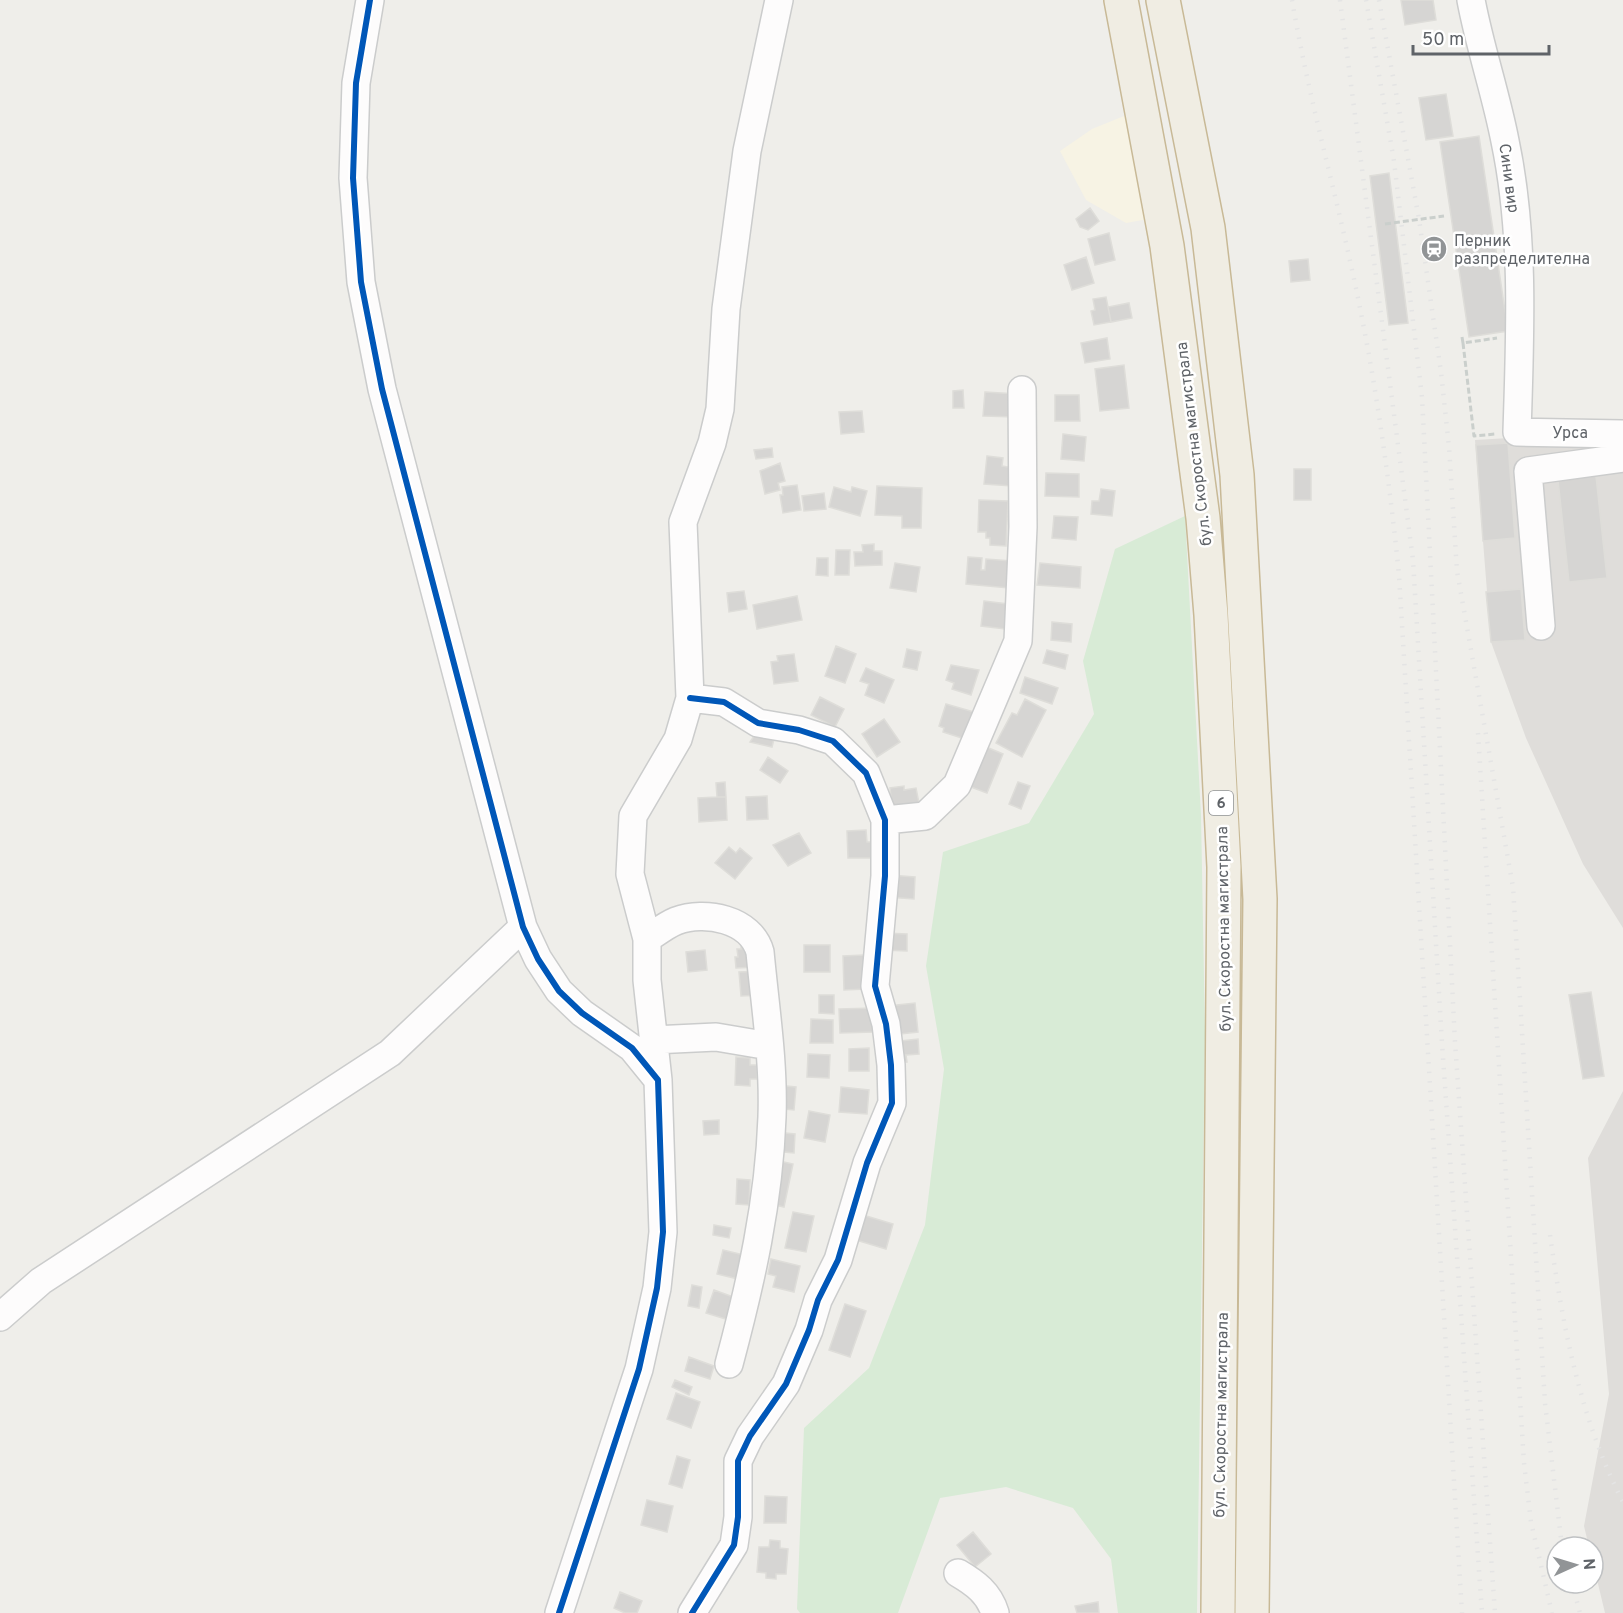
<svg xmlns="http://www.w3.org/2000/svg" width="1623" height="1613" viewBox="0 0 1623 1613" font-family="Overpass,sans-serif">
<rect width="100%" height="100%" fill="#efeeea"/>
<path fill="#f7f3e4" d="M1129,114L1148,219L1126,223L1086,200L1060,151L1092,129Z"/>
<path fill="#dfddda" d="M1623,431V928L1583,864L1526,738L1491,642L1475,440Z
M1623,1091V1613H1605L1593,1563V1547H1589L1584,1526L1609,1394L1588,1158Z"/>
<path fill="#d8ebd6" d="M1185,516L1201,815L1205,1033L1197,1613H1118L1111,1559L1073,1508L1006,1487L940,1498L898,1613H800L797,1609L804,1428L869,1368L925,1225L944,1069L926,966L943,852L1029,823L1094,714L1083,661L1115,549Z"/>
<path fill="#d6d5d3" stroke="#deddd9" stroke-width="1.5" d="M1401,0H1433L1436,20L1405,25Z
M1446,94L1453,136L1426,140L1419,98Z
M1479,136L1508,331L1469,337L1440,142Z
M1389,173L1408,323L1389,325L1370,176Z
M1090,208L1099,221L1088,230L1080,227L1076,219Z
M1109,233L1115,260L1095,265L1088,239Z
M1086,257L1094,283L1072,290L1064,265Z
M1308,259L1310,280L1291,282L1289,261Z
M1106,297L1111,322L1094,325L1091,311L1095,310L1093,299Z
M1129,303L1132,318L1111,322L1108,307Z
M1107,338L1110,359L1085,363L1081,343Z
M1124,365L1129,408L1100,411L1095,369Z
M963,390L964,408H953V391Z
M985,392L1018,394L1017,417L983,416Z
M1055,395H1079L1080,421H1055Z
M862,411L864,432L841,434L839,412Z
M1063,434L1086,437L1084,461L1061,459Z
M1508,443L1515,538L1483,541L1476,445Z
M772,448L773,457L756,459L754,450Z
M987,456L1003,458L1002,466L1014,468L1012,486L984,484Z
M780,463L785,481L778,483L780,490L765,494L760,471Z
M1294,469H1311V500H1294Z
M1046,473L1079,474V497L1045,496Z
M1596,476L1607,578L1569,582L1558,480Z
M797,485L801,510L783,513L780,495H783L782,487Z
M877,486L922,488L921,528H902V516L875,515Z
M834,487L851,492L852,487L867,491L860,516L829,507Z
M1101,489L1115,491L1112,516L1091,514L1092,501H1099Z
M824,493L826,509L804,511L802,496Z
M979,500L1008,501L1006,546L990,545V538H986V532H978Z
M1054,516L1078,517L1076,540L1052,538Z
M874,544V551H882V565L855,566L854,552H863L862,545Z
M836,550H850L849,575H835Z
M968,557L982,558L981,570H985L986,559L1012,561L1009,588L966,584Z
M817,558H828V576L816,575Z
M895,563L920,567L916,592L890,588Z
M1040,563L1081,567L1080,588L1037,585Z
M1521,589L1525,640L1491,642L1486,592Z
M744,591L747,609L729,612L727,593Z
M797,596L802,620L757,629L753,605Z
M984,601L1008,604L1005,629L981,626Z
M1052,622L1072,624L1071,642L1051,640Z
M836,646L856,654L845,683L825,676Z
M907,649L921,652L917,670L903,667Z
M1047,650L1068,655L1065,669L1043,663Z
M794,654L798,681L774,684L771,662L778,661L777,656Z
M951,665L979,670L971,695L952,689L954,683L946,680Z
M866,668L894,680L884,703L865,695L869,684L860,681Z
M1025,677L1058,688L1052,704L1020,693Z
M820,697L844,709L835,727L811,715Z
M1025,699L1046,710L1022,757L996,743L1012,713L1017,715Z
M946,704L974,712L965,739L943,732L944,728L939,726Z
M884,719L900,742L877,757L862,734Z
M760,727L776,731L772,747L750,742Z
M979,744L1003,754L987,793L963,784Z
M768,757L788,771L780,783L760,770Z
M725,782L726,797H717L716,783Z
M1018,782L1030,786L1021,809L1009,804Z
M904,786V790L916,788L919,803L892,806L890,788Z
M767,796L768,819L747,820L746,797Z
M717,797H726L727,820L699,822L698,798Z
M866,830L867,842H874V858H848L847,831Z
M799,833L811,853L788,866L773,845Z
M729,847L736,853L740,848L752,858L735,879L715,863Z
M889,875L915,877L914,899L887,897Z
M884,933L907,934V951L883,950Z
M757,943L759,967L736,968L735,957H738L737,949H741V945Z
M804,945H830V972H804Z
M705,950L707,970L688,972L686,952Z
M864,955L866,989L844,990L843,956Z
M761,971L762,995L741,996L739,972Z
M1591,992L1604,1076L1583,1079L1569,995Z
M819,995H834V1014L819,1013Z
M915,1003L918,1032L891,1035L888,1006Z
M874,1008V1032L840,1033L839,1009Z
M811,1019L833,1020V1043H810Z
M918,1039L919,1054L906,1055L907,1062L893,1063L891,1042Z
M869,1048V1071H849V1049Z
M808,1054L830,1055L829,1078L807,1077Z
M736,1057L750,1058V1065H757V1079H750V1086L735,1085Z
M776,1085L796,1087L794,1110L774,1108Z
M841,1087L869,1090L867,1114L839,1112Z
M809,1111L830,1115L825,1142L804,1138Z
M719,1120V1134L704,1135L703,1121Z
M785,1133L795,1134L794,1153L784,1152Z
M775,1160L793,1164L784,1207L766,1203Z
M737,1179L750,1180L749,1205L736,1204Z
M793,1212L814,1216L806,1252L785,1248Z
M863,1215L893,1224L886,1249L856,1240Z
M714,1225L731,1228L729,1238L713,1235Z
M723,1250L744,1255L738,1279L717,1274Z
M771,1259L800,1266L794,1292L773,1287L776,1276L768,1274Z
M692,1285L702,1287L699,1308L688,1306Z
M714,1290L736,1298L729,1320L706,1313Z
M845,1304L866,1311L850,1357L829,1350Z
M689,1357L714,1366L710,1379L685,1371Z
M675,1380L692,1387L689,1395L672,1387Z
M676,1393L700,1402L691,1428L667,1419Z
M677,1456L690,1460L682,1488L669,1484Z
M765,1496L787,1497L786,1523H764Z
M647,1500L673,1506L667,1532L641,1525Z
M973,1532L991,1554L975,1567L957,1545Z
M770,1540L780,1541V1548L788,1549L786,1574H776V1579L766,1578V1573L757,1572L759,1547H769Z
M620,1592L642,1601L637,1613H625L614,1608Z
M1098,1602L1099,1613H1077L1075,1606Z"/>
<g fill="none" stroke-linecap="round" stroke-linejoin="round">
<defs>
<path id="minor" d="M370,0L356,83L353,178L361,282L382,389L523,927L538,959L559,991L582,1013L632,1048L658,1080L663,1232L657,1288L639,1369L559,1613
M1471,0C1480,48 1496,94 1505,141C1525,236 1520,336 1517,432L1623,434
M1541,626L1528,471L1623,458
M690,698L724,702L758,723L799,730L833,741L866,773L885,820V876L875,986L886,1024L891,1065L892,1103L867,1163L838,1260L818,1300L809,1330L786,1384L750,1436L738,1461V1517L734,1545L692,1613
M885,820L925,816L957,785L1018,641L1023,527L1022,390
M647,939C656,933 666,925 676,921C705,910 751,919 760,952C765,1006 774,1062 772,1117C769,1202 751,1282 729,1364
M653,1040L716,1037L769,1046
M658,1080L647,980V939L630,874L633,816L678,739L690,698L683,522L712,443L720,409L726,309L747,151L779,0
M0,1317L41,1281L390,1053L523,927
M958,1573C975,1583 989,1593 995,1613"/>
<path id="highway" d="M1121,0L1167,246L1203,518L1211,615L1224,867L1218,1613
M1163,0L1208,228L1237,475L1260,899L1252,1613"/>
</defs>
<use href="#minor" stroke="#cbcccc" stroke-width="30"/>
<use href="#highway" stroke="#c8b996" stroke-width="36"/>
<path stroke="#cacfcc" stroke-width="3" stroke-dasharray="6 3" stroke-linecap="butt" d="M1385,224L1444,216
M1462,337L1463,343L1497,338
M1463,343L1474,436L1495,434"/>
<use href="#minor" stroke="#fdfcfc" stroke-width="27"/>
<use href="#highway" stroke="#f0ede3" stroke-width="33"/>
<path stroke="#e4e4e4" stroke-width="4.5" stroke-dasharray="1.5 8" stroke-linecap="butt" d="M1292,0C1308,94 1334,186 1354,279C1375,377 1389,476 1399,575L1462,1613
M1340,0L1413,560L1442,1043L1482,1613
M1366,0L1394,161L1422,397L1455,1042L1495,1613
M1379,0L1419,219L1441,372L1449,447L1457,571L1513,887L1545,1403L1562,1547
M1478,733L1524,1463L1531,1522L1552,1613
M1550,1235C1563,1327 1580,1419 1623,1502
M1572,1583L1580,1613"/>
<defs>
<path id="cycleway" d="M370,0L356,83L353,178L361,282L382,389L523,927L538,959L559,991L582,1013L632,1048L658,1080L663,1232L657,1288L639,1369L559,1613
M690,698L724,702L758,723L799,730L833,741L866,773L885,820V876L875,986L886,1024L891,1065L892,1103L867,1163L838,1260L818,1300L809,1330L786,1384L750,1436L738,1461V1517L734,1545L692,1613"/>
</defs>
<use href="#cycleway" stroke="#fff" stroke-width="10"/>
<use href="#cycleway" stroke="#0057b8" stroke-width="6"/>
</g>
<defs>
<symbol id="station-disc" viewBox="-11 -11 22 22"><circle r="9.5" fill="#919496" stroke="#fff"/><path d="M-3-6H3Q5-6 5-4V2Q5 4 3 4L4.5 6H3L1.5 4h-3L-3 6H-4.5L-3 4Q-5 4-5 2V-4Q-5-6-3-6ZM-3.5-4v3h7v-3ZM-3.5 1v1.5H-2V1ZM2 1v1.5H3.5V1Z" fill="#fff"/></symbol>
</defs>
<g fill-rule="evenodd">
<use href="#station-disc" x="1419" y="234" width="30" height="30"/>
</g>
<g text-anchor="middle" stroke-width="5" stroke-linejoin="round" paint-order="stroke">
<rect fill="#fff" stroke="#8f9295" stroke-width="1.5" x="1209" y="791" width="24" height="24" rx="4.5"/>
<g font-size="15" font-weight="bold" fill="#5f6368">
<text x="1221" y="808">6</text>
</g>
<g font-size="16" fill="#5f6368" stroke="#fff">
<text transform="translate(1510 178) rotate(82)" y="6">Сини вир</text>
<text x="1570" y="438">Урса</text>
<text transform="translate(1193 444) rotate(-97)" y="6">бул. Скоростна магистрала</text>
<text transform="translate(1223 929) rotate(-91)" y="6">бул. Скоростна магистрала</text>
<text transform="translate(1220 1415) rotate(-89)" y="6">бул. Скоростна магистрала</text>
</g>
<g font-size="16" fill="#5f6368" stroke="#fff" text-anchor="start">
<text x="1454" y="246">Перник<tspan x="1454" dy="18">разпределителна</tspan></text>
</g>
</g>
<g transform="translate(1575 1565) rotate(86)"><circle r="28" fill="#ffffff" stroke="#bfc1c3" stroke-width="1.5"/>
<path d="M0-4.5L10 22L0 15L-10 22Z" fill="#919496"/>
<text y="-9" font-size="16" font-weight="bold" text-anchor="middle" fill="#5f6368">N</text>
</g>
<path d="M1413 45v9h136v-9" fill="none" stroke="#5f6368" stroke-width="3"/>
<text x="1422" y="45" font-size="18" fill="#5f6368" stroke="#ffffff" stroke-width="4.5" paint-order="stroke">50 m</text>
</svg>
